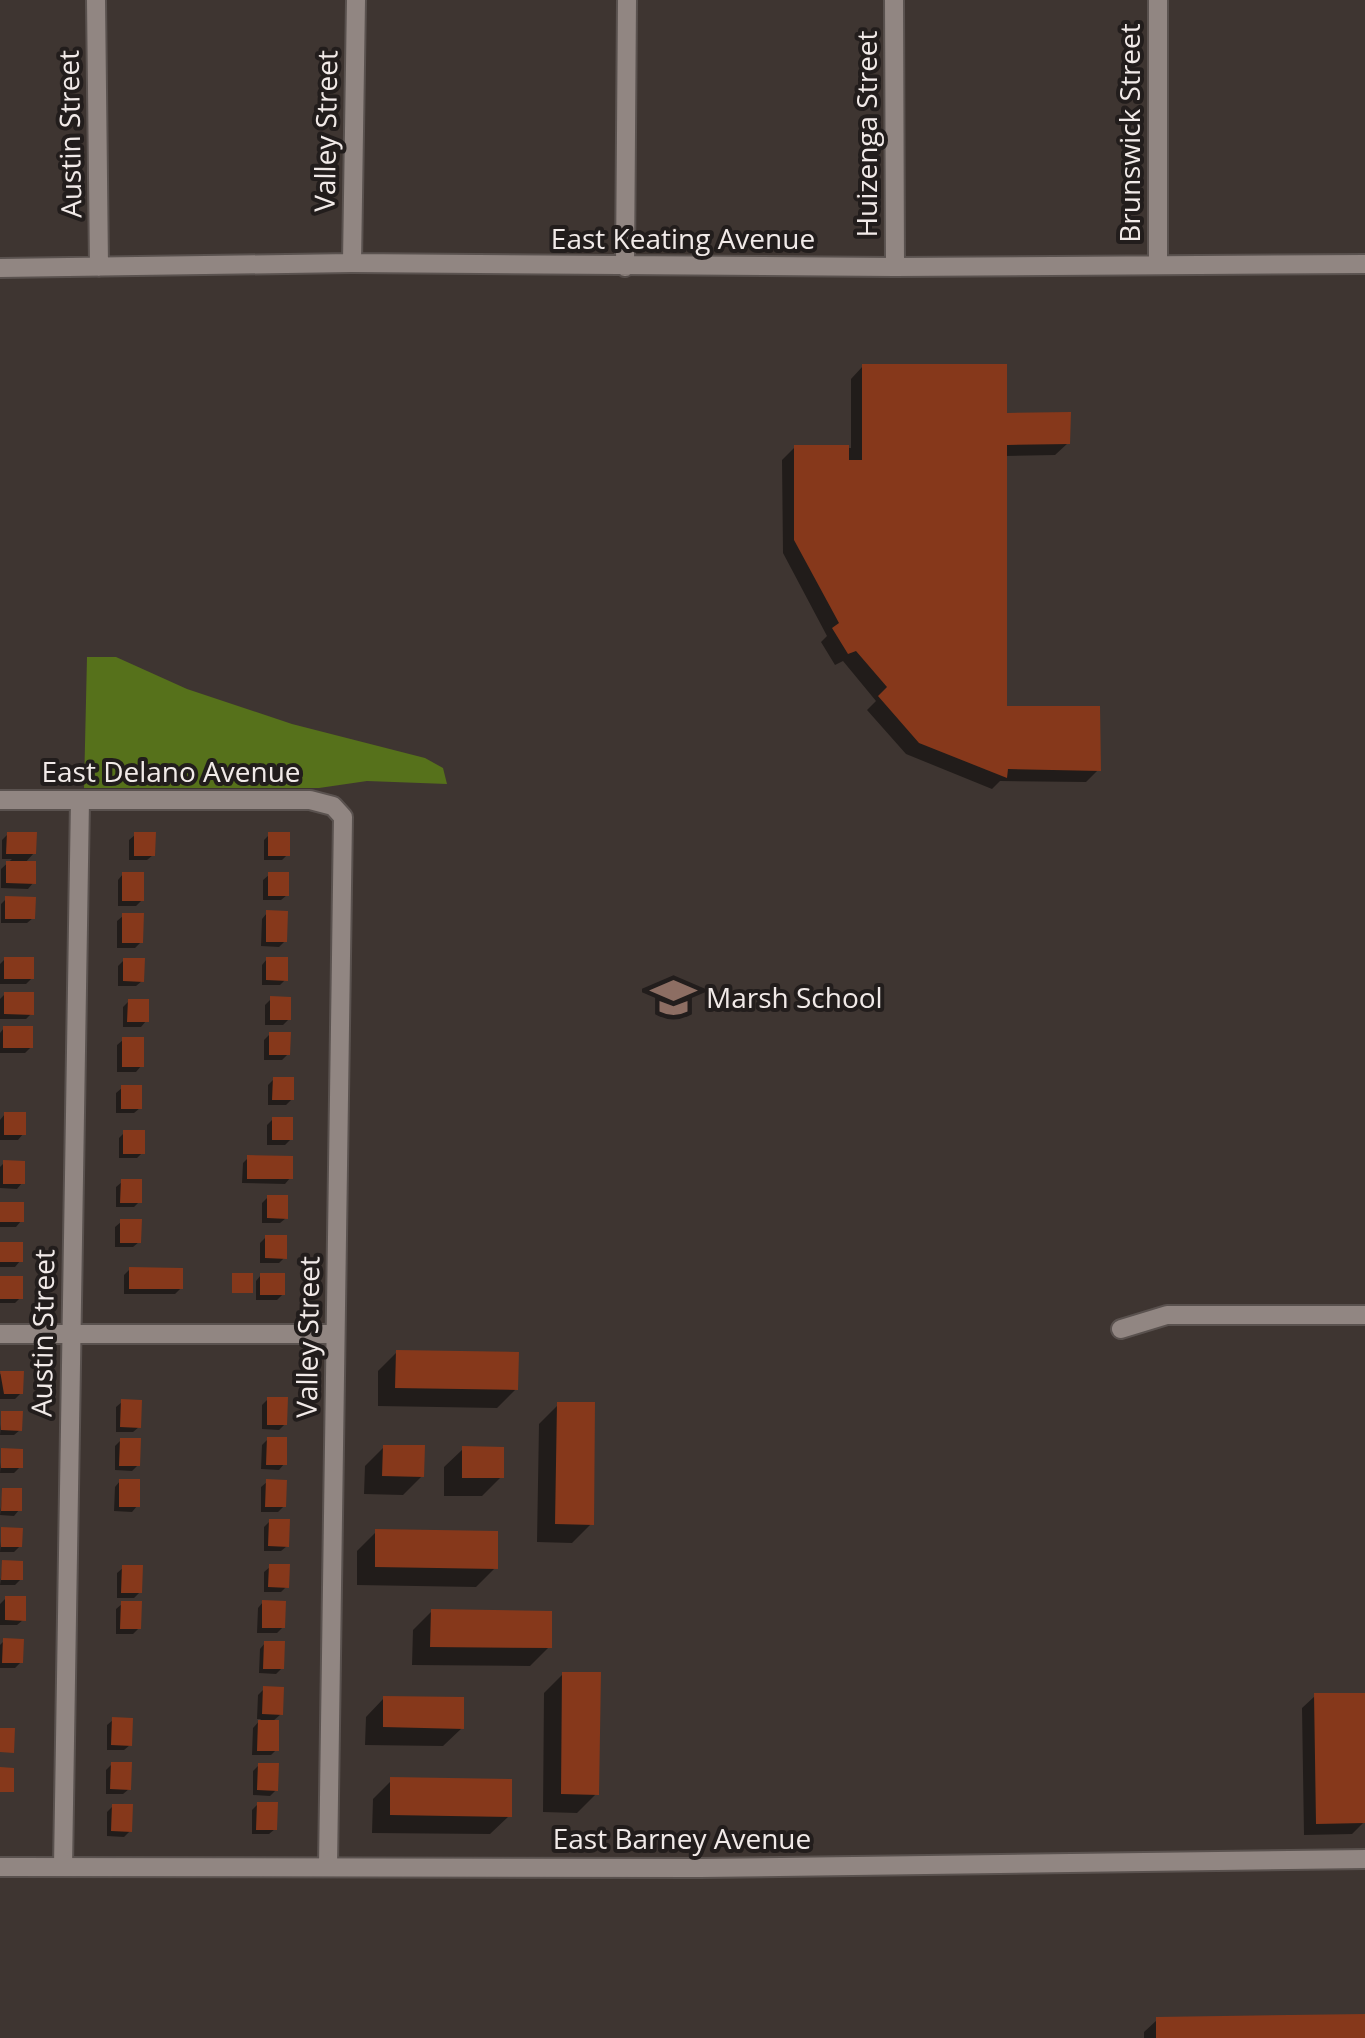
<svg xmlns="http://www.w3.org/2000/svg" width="1365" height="2038" viewBox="0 0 1365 2038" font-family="'Open Sans',sans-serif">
<rect width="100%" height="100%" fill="#3e3531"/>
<path fill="#56711b" d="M87,657H116L187,689L292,724L425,758L443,768L447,784L367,781L319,788H84Z"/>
<path fill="#0007" d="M863,366L1004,416L1068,443L1055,455L1005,456V708L1098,770L1086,782L1000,781L992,789L906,754L867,710L876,701L843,661L835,665L821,642L827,636L783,553L782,460L795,447L851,448V379Z
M8,834L34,853L24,864L33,883L28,889L1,888V869L12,859H2V840Z
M135,835L153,855L147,860H129V840Z
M269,835L287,855L282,860H264V840Z
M123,874L142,900L136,906H118V880Z
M269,875L287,895L281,900H263V880Z
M6,899L33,918L27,923H1V904Z
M267,913L285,941L279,947L261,946L262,919Z
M123,916L141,942L135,948H117V921Z
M5,959L32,978L26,984H0V964Z
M267,959L285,980L280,985H262V965Z
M124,960L142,981L136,986H118V966Z
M5,994L31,1014L26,1019H0V999Z
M271,999L289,1019L283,1025H265V1005Z
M129,1001L146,1021L141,1027H123V1007Z
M4,1028L31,1047L25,1053H0V1033Z
M270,1034L288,1054L282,1060H264V1040Z
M123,1040L141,1066L136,1072H117V1045Z
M274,1079L292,1099L286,1105H268V1085Z
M122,1088L140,1108L134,1113H116V1093Z
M5,1114L23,1134L18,1140H0V1120Z
M273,1119L291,1139L285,1145H267V1125Z
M124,1133L142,1153L137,1158H119V1138Z
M248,1158L290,1178L285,1184L242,1183L243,1163Z
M4,1163L22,1183L17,1189L0,1188V1167Z
M122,1182L139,1202L134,1207H116V1187Z
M268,1197L286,1218L280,1223H262V1203Z
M0,1206L21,1221L16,1227H0Z
M121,1222L139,1242L133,1247H115V1227Z
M266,1237L284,1258L279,1263H260V1243Z
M0,1246L20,1261L15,1267H0Z
M130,1269L181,1288L175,1294H124V1275Z
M261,1275L283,1294L277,1300H256V1281Z
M0,1279L20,1298L15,1303H0Z
M397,1352L516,1389L497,1408L378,1406V1371Z
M0,1374H21V1393L15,1399H0Z
M268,1399L285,1424L279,1430L262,1429V1405Z
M122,1402L139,1427L133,1432H116V1407Z
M558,1405L591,1524L572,1543L537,1542L539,1424Z
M2,1413L20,1430L14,1435H0Z
M268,1439L284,1464L279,1470L261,1469L262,1445Z
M121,1440L138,1465L132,1471L115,1470V1446Z
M384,1447L422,1476L403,1495L364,1494L365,1466Z
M463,1449L501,1477L482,1496H444V1467Z
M2,1451L20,1467L14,1473H0Z
M120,1481L137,1506L132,1512L114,1511L115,1487Z
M267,1482L284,1506L278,1512H261V1487Z
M3,1491L19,1510L14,1516L0,1515Z
M270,1521L287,1546L281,1551H264V1527Z
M2,1530L20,1546L14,1552H0Z
M376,1532L495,1568L476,1587L357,1585V1551Z
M3,1563L21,1579L15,1585H0Z
M270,1567L286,1587L281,1592H264V1572Z
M123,1568L140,1592L134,1598H117V1573Z
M6,1598L23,1620L17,1625H0V1604Z
M263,1602L283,1627L277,1633H257L258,1608Z
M122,1604L139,1628L133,1634H116V1609Z
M432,1611L549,1647L530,1666L412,1665L413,1630Z
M4,1641L21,1662L15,1668H0V1645Z
M265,1643L282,1668L276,1674L259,1673L260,1649Z
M563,1674L596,1794L577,1813L543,1812L544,1693Z
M264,1689L281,1714L272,1722L276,1750L271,1755H252L253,1728L261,1719H257L258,1695Z
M1315,1696L1364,1822L1352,1834L1304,1835L1302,1708Z
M384,1698L462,1728L443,1746L365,1745L366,1717Z
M113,1720L130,1745L124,1750H107V1725Z
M112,1764L129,1789L123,1794H106V1770Z
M259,1765L276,1790L270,1796L253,1795V1771Z
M392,1780L509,1816L490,1834L372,1833L373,1799Z
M258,1804L275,1829L269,1834H252V1810Z
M113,1806L130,1831L124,1837L107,1836V1812Z
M1365,2017V2038H1144V2032L1157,2020Z"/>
<path fill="#86381b" d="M862,364H1007V413L1071,412L1070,444L1007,445V706H1100L1101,771L1008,769L1007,778L919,743L878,696L887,687L856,651L848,654L832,628L839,623L794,540V445H849V460H862Z
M7,832H37L36,854H6Z
M134,832H156L155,856H134Z
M268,832H290V856H268Z
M6,861H36V884L6,883Z
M122,872H144V901H122Z
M268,872H289V896H268Z
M5,896L36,897L35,919H5Z
M266,910L288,911L287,942H266Z
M122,913H144L143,943H122Z
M4,957H34V979H4Z
M266,957H288V981L266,980Z
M123,958H145L144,982L123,981Z
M4,992H34V1015L4,1014Z
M270,996L291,997V1020H270Z
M128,999H149V1022H127Z
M3,1026H33V1048H3Z
M269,1032H291L290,1055H269Z
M122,1037H144V1067H122Z
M273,1077H294V1100H272Z
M121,1085H142V1109H121Z
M4,1112H26V1135H4Z
M272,1117H293V1140H272Z
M123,1130H145V1154H123Z
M247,1155L293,1156V1179H247Z
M3,1160L25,1161V1184H3Z
M121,1179H142V1203H120Z
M267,1195H288V1219L267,1218Z
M0,1202H24V1222H0Z
M120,1219H142L141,1243H120Z
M265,1235H287V1259L265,1258Z
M0,1242H23V1262H0Z
M129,1267L183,1268V1289H129Z
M232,1273H253V1293H232Z
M260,1273H285V1295H260Z
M0,1276H23V1299H0Z
M396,1350L519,1352L518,1390L395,1388Z
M0,1371H24L23,1394H4Z
M267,1397H288L287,1425H267Z
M121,1399L142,1400L141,1428L120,1427Z
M557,1402H595L594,1525L555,1524Z
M1,1411H23L22,1431L1,1430Z
M267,1437H287V1465H266Z
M120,1438H141L140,1466H119Z
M383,1445H425L424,1477L382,1476Z
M462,1446L504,1447V1478H462Z
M1,1448L23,1449V1468H1Z
M119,1479H140V1507H119Z
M266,1479L287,1480L286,1507H265Z
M2,1488H22V1511H1Z
M269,1519H290L289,1547L268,1546Z
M1,1527L23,1528L22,1547H1Z
M375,1529L498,1531V1569L375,1567Z
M2,1560L23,1561V1580H1Z
M269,1564H290L289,1588L268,1587Z
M122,1565H143L142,1593H121Z
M5,1596H26V1621L5,1620Z
M262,1600L286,1601L285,1628H262Z
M121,1601H142L141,1629H120Z
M431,1609L552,1611V1648L430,1647Z
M3,1638L24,1639L23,1663H2Z
M264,1641H285L284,1669H263Z
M562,1672H601L599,1795L561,1794Z
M263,1686L284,1687L283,1715L262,1714Z
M1314,1693H1365V1823L1316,1824Z
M383,1696L464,1697V1729L383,1727Z
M112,1717L133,1718L132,1746L111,1745Z
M258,1720H279V1751H257Z
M0,1728H15L14,1753L0,1752Z
M111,1762H132L131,1790L110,1789Z
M258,1763H279L278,1791L257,1790Z
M0,1767L14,1768V1792H0Z
M390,1777L512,1779V1817L390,1815Z
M257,1802H278L277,1830H256Z
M112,1804H133L132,1832L111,1831Z
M1365,2014V2038H1156V2017Z"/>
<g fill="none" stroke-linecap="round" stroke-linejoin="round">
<defs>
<path id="street" d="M96,0L99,267
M894,0L895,267
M1158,0V265
M352,263L356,0
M625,267L627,0
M0,268L352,263L895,267L1365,264
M0,800H310L333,806L343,817L328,1867
M1121,1329L1167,1315H1365
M0,1334H335
M0,1867L700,1868L1365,1859
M63,1867L80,800"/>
</defs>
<use href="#street" stroke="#5a524f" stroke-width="22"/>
<use href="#street" stroke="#918682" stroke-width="18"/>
</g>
<defs>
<symbol id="school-bare" viewBox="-9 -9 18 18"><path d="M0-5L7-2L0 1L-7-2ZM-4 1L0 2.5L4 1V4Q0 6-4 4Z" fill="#8d6e63" stroke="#221d1c" stroke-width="2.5" paint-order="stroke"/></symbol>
</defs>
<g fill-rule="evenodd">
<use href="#school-bare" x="642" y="966" width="63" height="63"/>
</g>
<g text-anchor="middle" stroke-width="8" stroke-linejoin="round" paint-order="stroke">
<g font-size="28" fill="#f1eae8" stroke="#221d1c">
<text transform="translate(326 131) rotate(-89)" y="10">Valley Street</text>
<text transform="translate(1130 133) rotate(-90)" y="10">Brunswick Street</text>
<text transform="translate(70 134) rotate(-91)" y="10">Austin Street</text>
<text transform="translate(867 134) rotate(-90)" y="10">Huizenga Street</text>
<text x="683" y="249">East Keating Avenue</text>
<text x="171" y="782">East Delano Avenue</text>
<text transform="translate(43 1333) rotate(-89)" y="10">Austin Street</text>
<text transform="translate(308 1337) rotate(-89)" y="10">Valley Street</text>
<text x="682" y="1849">East Barney Avenue</text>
</g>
<g font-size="28" fill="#f1eae8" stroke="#221d1c" text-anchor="start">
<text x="706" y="1008">Marsh School</text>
</g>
</g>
</svg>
